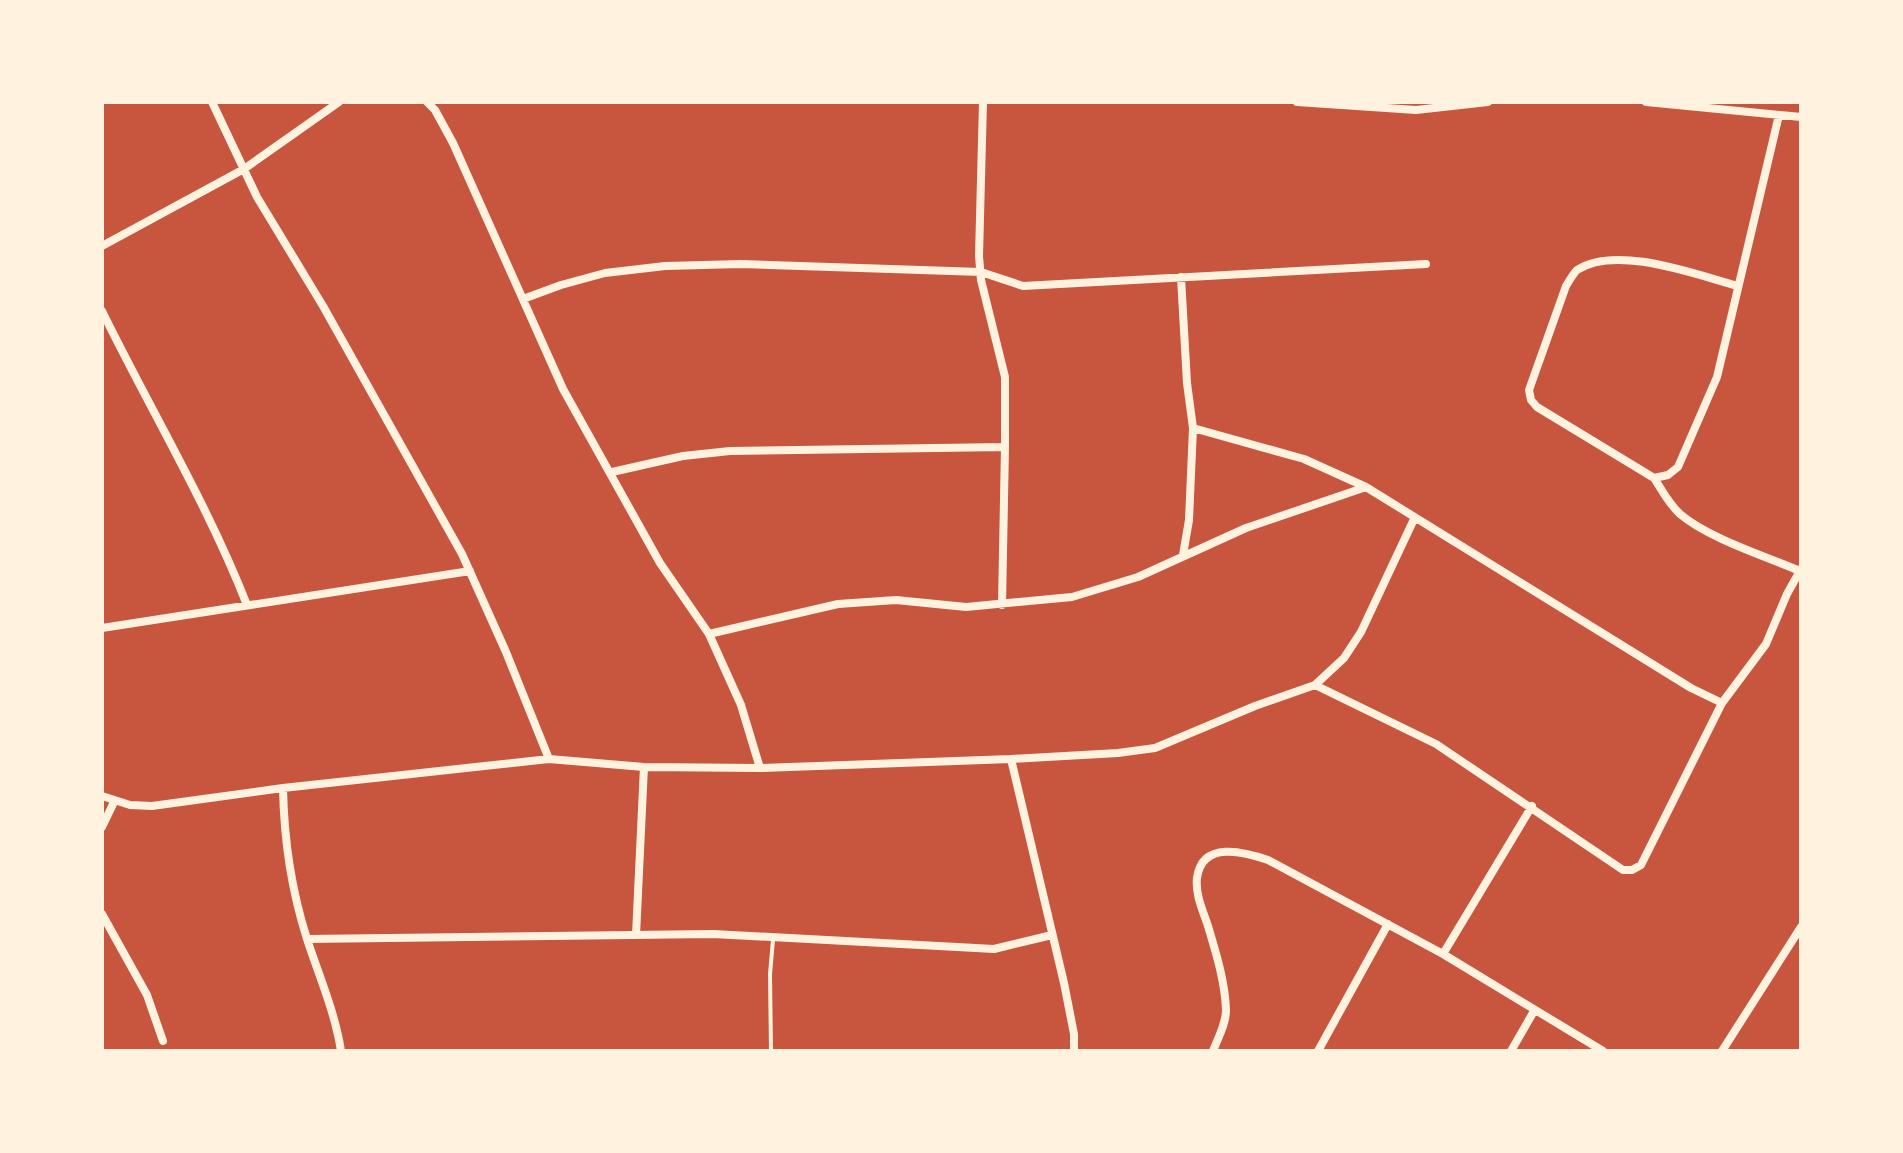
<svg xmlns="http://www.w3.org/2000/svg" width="1903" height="1153" viewBox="0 0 1903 1153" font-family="'Source Sans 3',sans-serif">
<rect width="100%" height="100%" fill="#c8553d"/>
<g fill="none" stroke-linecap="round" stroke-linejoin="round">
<path stroke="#fff3e0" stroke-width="4" d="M771,1051L770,974L773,940"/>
<path stroke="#fff3e0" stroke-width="8" d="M212,102L257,197L323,306L462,554L506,652L549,759
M427,102L435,110L453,143L563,389L660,563L709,634L741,705L760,768
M1297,102L1416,110L1488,102
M1646,102L1801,117
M102,246L244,169L339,102
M1181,277L1187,383L1193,428L1189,520L1183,555
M1738,286C1697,275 1616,244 1577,270C1573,274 1569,281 1566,286L1529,390L1531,400L1537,407L1654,478L1668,475L1678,467L1717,377L1779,115
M523,299L561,285L605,273L665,266L741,264L981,272L1023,286L1426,264
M102,311C150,409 207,503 247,605
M1193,428L1304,459L1366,487L1691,688L1722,703L1766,644L1787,594L1801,569
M612,472L683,456L730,451L1005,447V377L981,280L979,256L983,102
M1654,478C1662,490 1669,504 1680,514C1708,538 1765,556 1800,571
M1002,605L1005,447
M102,628L470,571
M709,634L838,604L896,600L966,607L1072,597L1138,577L1246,528L1366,487
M1315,685L1436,744L1623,870H1632L1641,865L1722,703
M1011,759L1064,983L1074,1034V1051
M283,788C284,840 291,889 307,939C319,976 335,1012 341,1051
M102,796L130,805L152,806L283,788L549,759L644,767L760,768L1011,759L1118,753L1155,748L1255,706L1315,685L1344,658L1361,632L1415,517
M102,827L114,802
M102,914L147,995L163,1041
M636,935L644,767
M307,939L713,934L994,949L1052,935
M1443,954L1532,806
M1213,1051C1218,1038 1226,1024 1226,1010C1225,981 1216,953 1208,926C1203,911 1195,894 1197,878C1202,840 1245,852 1268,860L1443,954L1603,1051
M1318,1051L1388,924
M1511,1051L1534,1011
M1722,1051L1801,927"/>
</g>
<rect width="1903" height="1153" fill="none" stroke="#fff3e0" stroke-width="208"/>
</svg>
